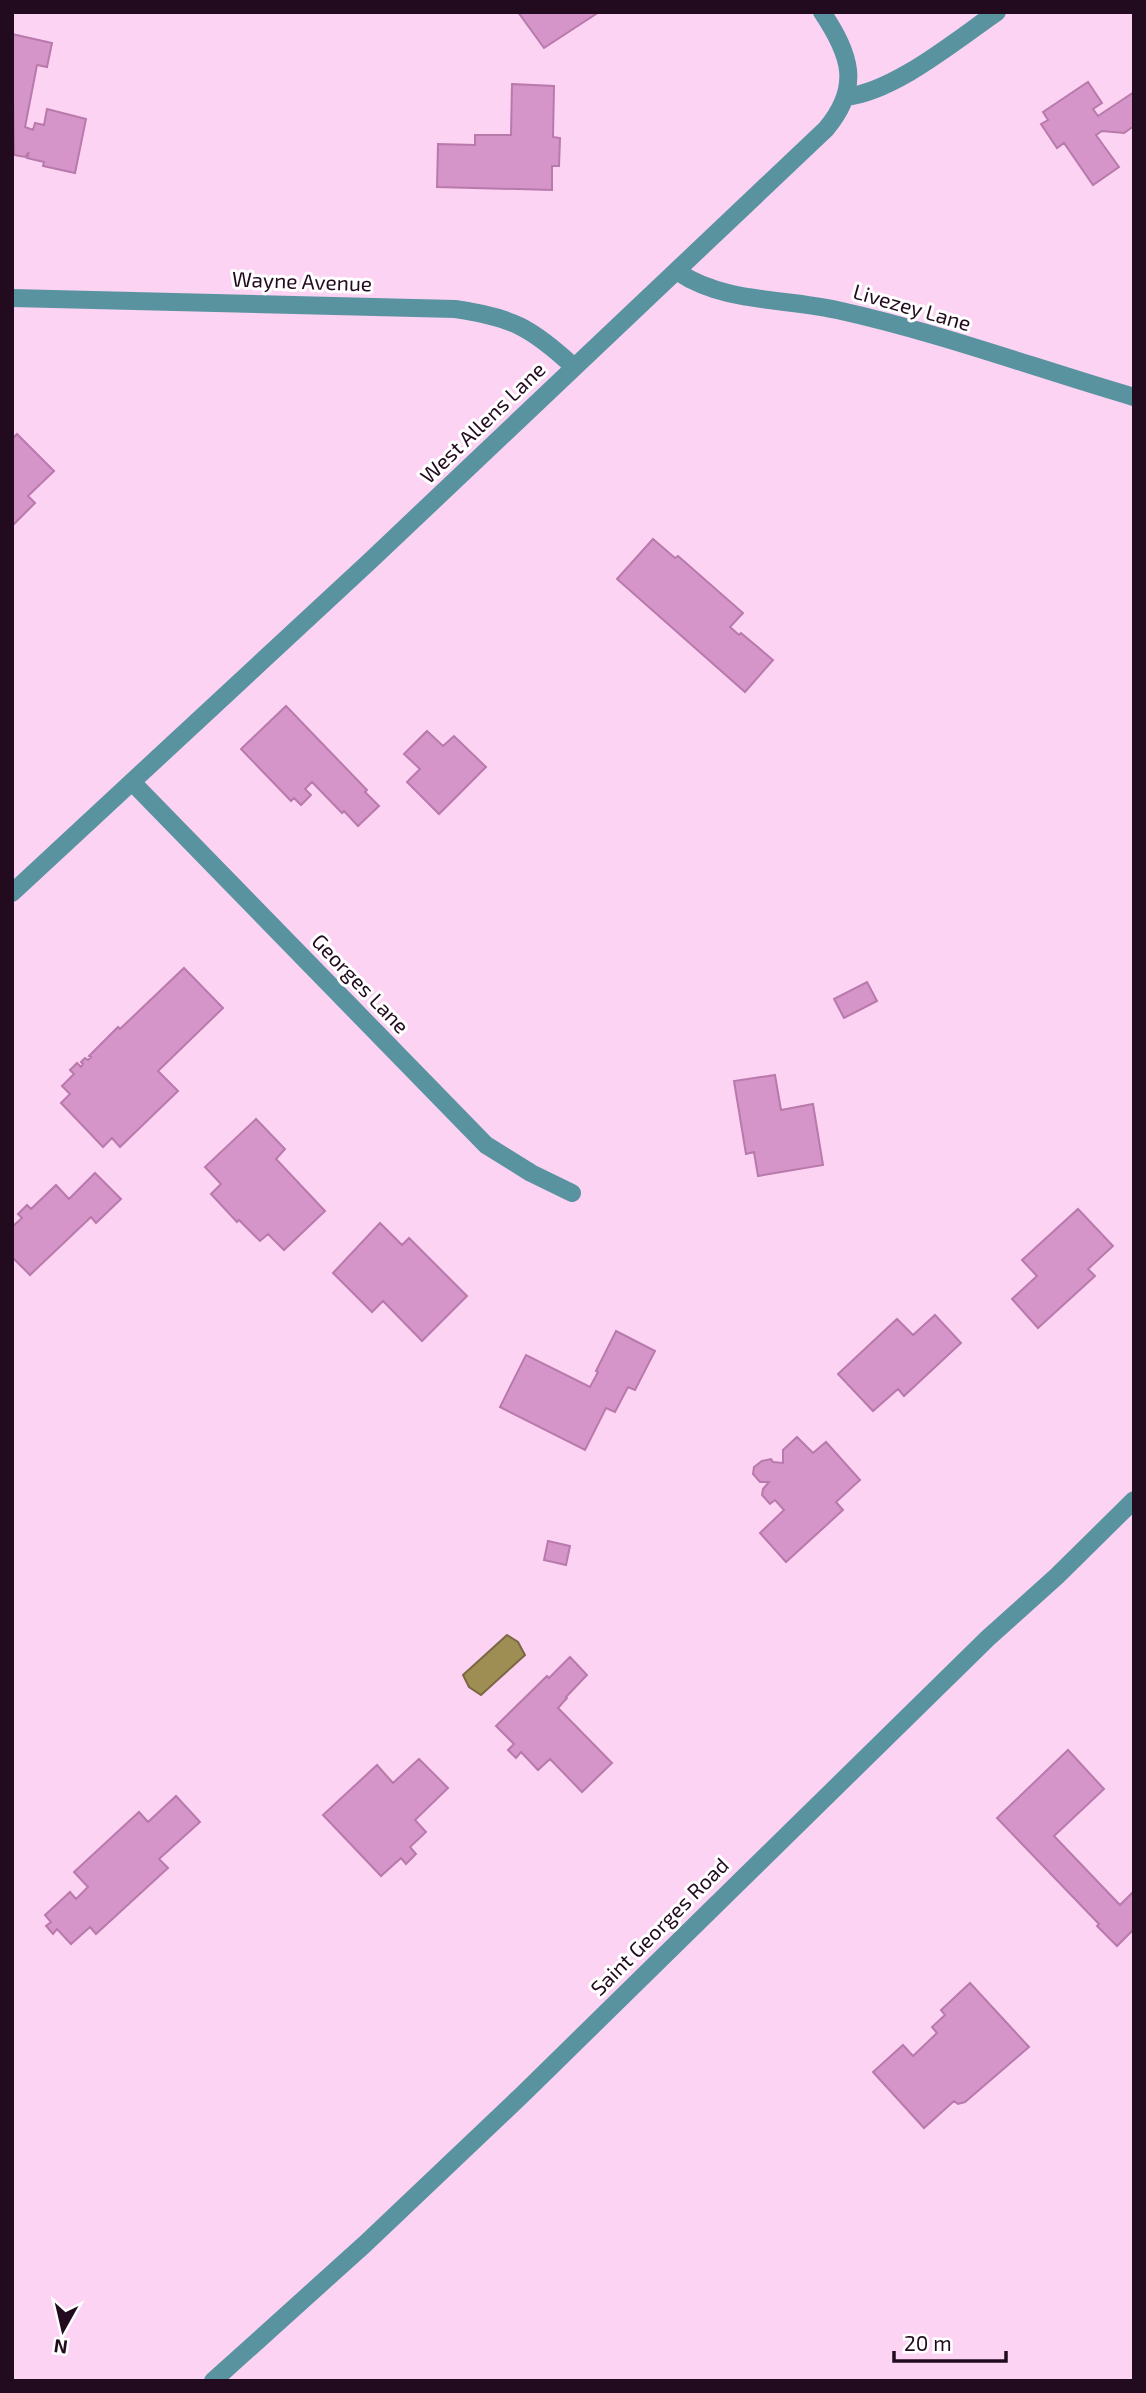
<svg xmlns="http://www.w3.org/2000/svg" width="1146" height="2393" viewBox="0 0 1146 2393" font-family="'Exo 2',sans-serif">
<rect width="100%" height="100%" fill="#fcd3f3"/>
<path fill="#9f8e54" stroke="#7a6744" stroke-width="2" d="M507,1635L518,1642L525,1655L481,1695L469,1687L463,1675Z"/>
<path fill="#d695c9" stroke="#b879ab" stroke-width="2" d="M518,12H599L544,48Z
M12,34L52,43L47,67L37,65L25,127L33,130L35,123L44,125L47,109L86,119L75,173L43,166L44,162L27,158L29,152L25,157L14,155Z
M1088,82L1102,103L1093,109L1098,116L1134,92V126L1124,133L1102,131L1096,135L1119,167L1093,185L1064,143L1057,148L1041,124L1048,120L1043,112Z
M512,84L554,86L553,137L560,138L559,166H552V190L437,187L438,144L475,145V135H511Z
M17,434L54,471L28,496L35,503L12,526V439Z
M653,539L675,558L678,556L743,613L730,627L739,635L741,633L773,660L745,692L617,579Z
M286,706L367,790L365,792L379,806L358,826L344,811L342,813L312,782L305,789L311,795L301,805L294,798L291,801L241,749Z
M427,731L443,746L454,736L486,767L439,814L407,782L420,769L404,754Z
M184,968L223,1008L158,1071L178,1091L120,1147L112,1138L103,1147L61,1103L70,1094L62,1086L74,1074L70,1070L77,1063L81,1067L83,1064L81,1062L85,1058L88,1060L91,1057L89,1056L118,1027L120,1029Z
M867,982L877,1001L844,1018L834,999Z
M775,1075L781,1110L813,1104L823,1165L758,1176L754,1152L746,1154L734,1081Z
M256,1119L285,1149L276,1159L325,1211L284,1250L268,1234L260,1241L239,1220L237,1222L211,1194L221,1184L205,1167Z
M95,1173L121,1199L96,1223L91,1217L30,1275L12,1257V1227L22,1218L18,1214L27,1205L31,1209L56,1185L69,1199Z
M1078,1209L1113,1246L1088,1269L1095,1276L1038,1328L1012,1299L1037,1276L1022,1260Z
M380,1223L402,1245L409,1238L467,1296L422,1341L383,1301L372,1312L333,1273Z
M935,1315L961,1343L904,1396L898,1389L873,1411L838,1374L897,1319L913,1335Z
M616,1331L655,1351L635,1390L628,1387L615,1412L606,1408L585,1450L500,1407L526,1355L590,1387L598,1372L596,1371Z
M797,1437L813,1453L826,1442L860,1480L836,1502L843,1510L786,1562L760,1533L784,1510L775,1500L770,1504L762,1495L763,1489L769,1482H760L753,1474L754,1467L762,1461L771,1459L773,1462L783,1463V1450Z
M548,1541L570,1546L566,1565L544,1560Z
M570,1657L587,1675L566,1697L567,1698L558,1708L612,1763L582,1792L550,1759L538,1770L521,1752L516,1758L508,1750L514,1744L496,1726L547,1676L549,1678Z
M1068,1750L1104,1789L1054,1836L1120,1905L1134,1891V1929L1117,1946L1097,1926L1099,1924L997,1818Z
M419,1759L448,1788L415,1820L426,1832L410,1847L416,1854L406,1864L401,1858L381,1876L323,1815L377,1765L393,1783Z
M176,1796L200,1822L159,1859L168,1868L96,1934L90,1927L71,1944L57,1929L53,1934L46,1926L51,1922L45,1915L70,1892L76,1899L88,1887L74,1872L139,1812L148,1822Z
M970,1983L1029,2047L965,2102L958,2104L954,2101L924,2128L873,2072L903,2045L913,2056L937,2033L932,2027L945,2015L941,2010Z"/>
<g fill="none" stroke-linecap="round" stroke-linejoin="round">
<path stroke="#5993a0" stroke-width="18" d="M845,97C894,92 955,41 997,12
M678,272C724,303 784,298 837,310C937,332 1035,368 1134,397
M12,298L455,309C512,317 532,328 574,367
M133,783L486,1145L531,1173L572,1193
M12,893L370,561L826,129C862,86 850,54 822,12
M213,2381L365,2244L523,2094L988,1638L1057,1576L1134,1500"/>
</g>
<g text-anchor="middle" stroke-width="6" stroke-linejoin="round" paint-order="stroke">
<g font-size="21" fill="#230b1f" stroke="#fff">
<text transform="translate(302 282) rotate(2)" y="7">Wayne Avenue</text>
<text transform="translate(912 308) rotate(16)" y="7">Livezey Lane</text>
<text transform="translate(483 423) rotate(-44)" y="7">West Allens Lane</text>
<text transform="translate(360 984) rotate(46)" y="7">Georges Lane</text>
<text transform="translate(660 1927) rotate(-45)" y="7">Saint Georges Road</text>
</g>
</g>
<rect width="1146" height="2393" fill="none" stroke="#230b1f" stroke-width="28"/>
<g transform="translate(63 2330) rotate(188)" stroke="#ffffff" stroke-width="5" paint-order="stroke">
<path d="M0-5L12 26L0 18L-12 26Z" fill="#230b1f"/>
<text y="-10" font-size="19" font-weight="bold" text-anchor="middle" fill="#230b1f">N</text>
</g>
<path d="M894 2351v10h112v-10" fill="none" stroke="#230b1f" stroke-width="3.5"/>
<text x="904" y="2351" font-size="21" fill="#230b1f" stroke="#ffffff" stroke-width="5" paint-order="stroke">20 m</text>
</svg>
